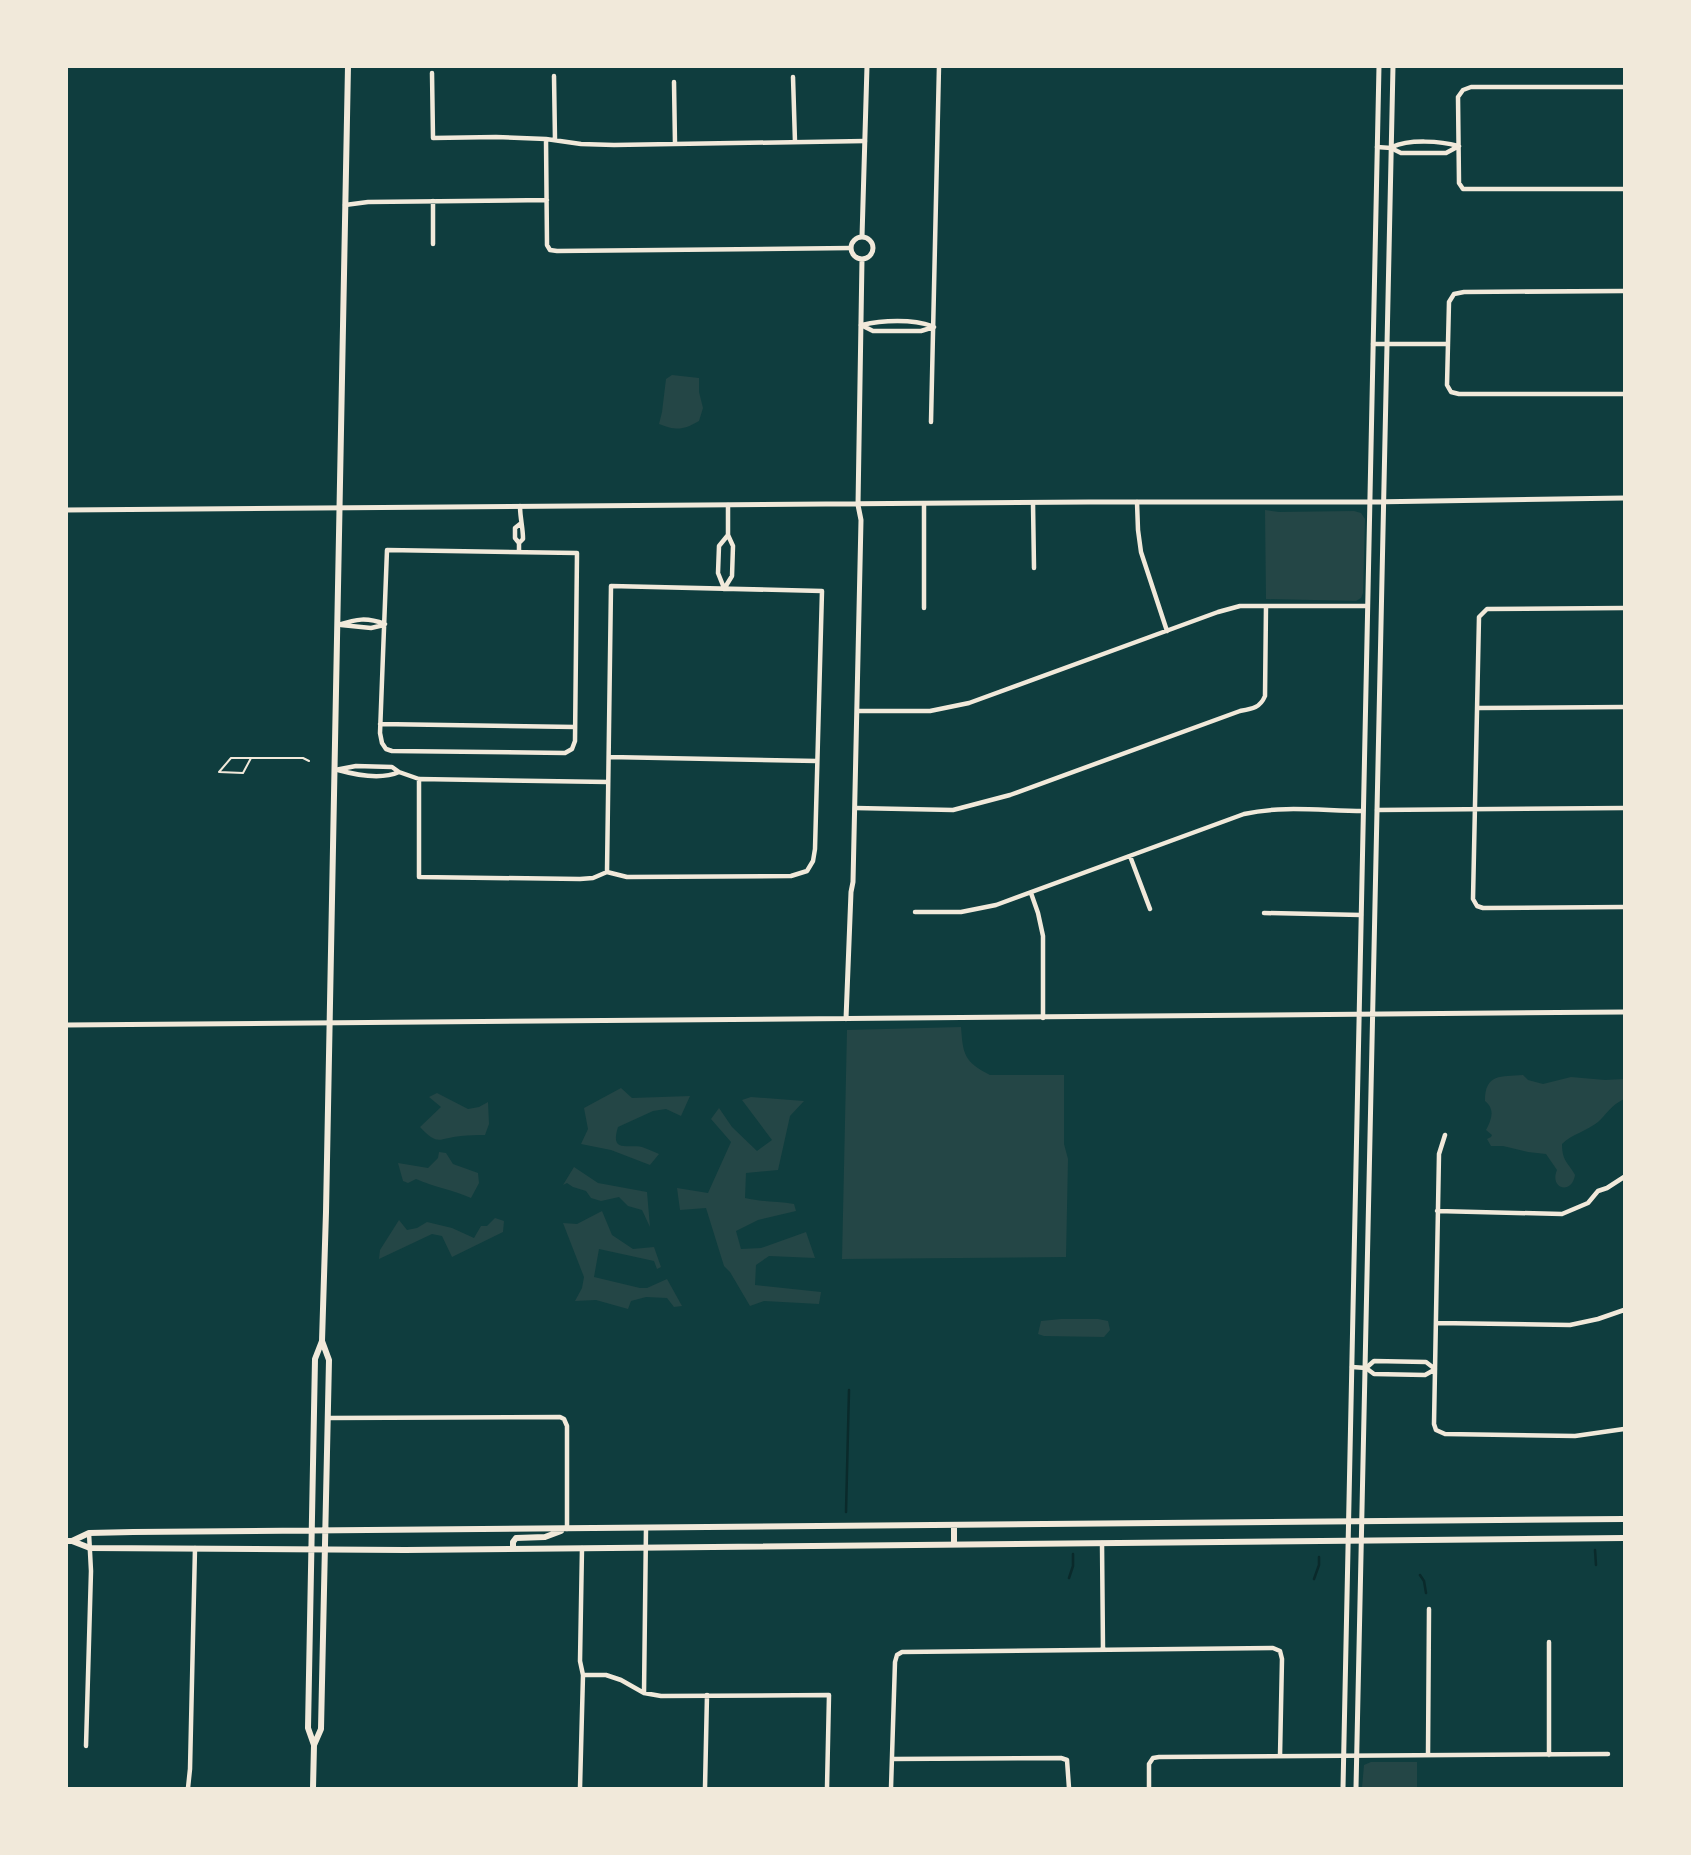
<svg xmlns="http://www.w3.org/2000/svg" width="1691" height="1855" viewBox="0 0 1691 1855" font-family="'DejaVu Sans',sans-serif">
<rect width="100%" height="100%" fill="#0f3d3e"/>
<path fill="#244646" d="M672,375L699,378V392L703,408L699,421C683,430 677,431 659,424L662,412L666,379Z
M1265,510L1279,512L1354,511L1361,513L1365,519L1363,593L1361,598L1356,601L1266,599Z
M961,1027C963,1054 964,1062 990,1075H1064V1144L1068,1159L1066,1257L842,1259L847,1030Z
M1523,1075L1528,1080L1543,1084L1571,1077L1605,1080L1624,1079V1099C1610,1106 1608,1113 1598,1122C1587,1131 1572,1134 1562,1144C1562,1162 1569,1163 1575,1175C1572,1195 1549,1189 1557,1170L1546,1154L1528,1152L1503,1146H1491L1487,1139L1491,1137L1492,1135L1486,1130C1491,1120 1496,1110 1485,1101C1485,1073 1501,1077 1523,1075Z
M621,1088L632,1098L690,1096L681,1116L666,1109L653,1111L618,1127C610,1153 626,1144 642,1147C648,1149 654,1152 659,1154L650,1165L611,1150L581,1144L588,1129L584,1108Z
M437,1093L468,1109L479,1107L488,1102L489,1124L485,1135C477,1135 469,1135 461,1136C438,1138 439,1147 420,1127L441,1107L429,1097Z
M751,1097L804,1101L790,1116L778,1170L746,1173L745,1198C762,1202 777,1201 794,1204L796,1211L758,1220L736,1231L741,1249L761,1248L806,1232L815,1258L769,1256L756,1265L755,1285L821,1292L819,1304L764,1301L750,1306L730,1272L724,1266L706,1208L680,1210L677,1188L708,1193L731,1142L711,1119L719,1108L732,1127L757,1151L772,1140L742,1100Z
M439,1152L446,1153L453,1164L478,1173L479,1183L471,1198C453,1190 434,1187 416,1179L408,1183L403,1181L398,1163L428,1168L438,1158Z
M574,1167L598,1183L647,1192L650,1227L642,1210L628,1206L619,1197L601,1201L591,1198L586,1191L573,1187L567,1183L563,1185Z
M602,1211L612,1235L633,1249L654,1247L661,1267L657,1269L654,1261L599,1249L594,1277L640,1288H647L667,1279L682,1306L674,1307L667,1298L646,1297L631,1301L628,1309L596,1300L575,1301L582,1288L584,1277L563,1223L577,1224Z
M495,1218L504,1221L503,1232L452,1257L442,1236L432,1234L379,1259L380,1250L399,1220L407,1230L417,1228L427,1222L452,1228L474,1238L481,1226H487Z
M1061,1319H1098L1108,1321L1110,1330L1104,1337L1044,1336L1038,1334L1041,1321Z
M1371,1762H1417V1788H1362L1364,1765Z"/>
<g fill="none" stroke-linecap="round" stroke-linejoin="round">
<path stroke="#0a2a2b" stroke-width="2.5" d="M846,1512L849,1390
M1595,1550L1596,1565
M1420,1575L1424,1581L1426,1593
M1069,1578L1073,1566V1554
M1314,1579L1319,1565V1557"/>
<path stroke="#f1e9da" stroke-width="2" d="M251,758L243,773L219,772L231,758H303L309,761"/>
<path stroke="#f1e9da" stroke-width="4.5" d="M432,73L433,138L496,137L546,139L581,144L614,145L865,141
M554,76L555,140
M793,77L795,142
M674,82L675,144
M1624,87H1471L1463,90L1458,97L1459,183L1463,189H1624
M546,139L547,245L550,250L557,251L851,248
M1377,147L1391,148L1401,153H1446L1459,146
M1392,147C1409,139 1441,141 1458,146
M433,201V244
M345,205L368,202L547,200
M1624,291L1464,292L1454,294L1449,302L1447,385L1451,392L1459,394H1624
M861,325L873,331H921L934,327
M862,325C882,320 913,319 932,326
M1373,344H1448
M931,422L939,66
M1137,502L1138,530L1141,552L1167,631
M1033,503L1034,568
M519,543L523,539C523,527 520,518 520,506
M387,550L577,553L575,741L572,749L565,753L392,751L386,749L382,743L380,733Z
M519,552V543L515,538V528L520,524
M611,586L822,591L815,849L813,861L807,871L791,876L627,877L607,872Z
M724,588L718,573L719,546L728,535
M724,589L732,576L733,546L728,535V505
M924,608V504
M1624,608L1487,609L1479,617L1473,899L1477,906L1483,908L1624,907
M338,625C357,619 366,617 385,624
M341,625L371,628L384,625
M1478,708L1624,707
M858,711H930L969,703L1218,612L1240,606H1366
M380,724L575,727
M609,757L817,761
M335,770L356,766L392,767L399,772L419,779L608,782
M338,770C356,775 381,780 399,772
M419,779V877L580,879L593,878L607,872
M855,808L953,810L1010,795L1240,711C1252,709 1260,708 1265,696L1266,606
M1377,810L1624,808
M1130,856L1150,909
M1031,893L1038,913L1043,936V1018
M915,912H961L996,905L1244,814C1284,805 1323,811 1363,811
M1264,913L1361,915
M1445,1135L1439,1154L1434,1424L1436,1430L1445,1434L1575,1436L1624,1429
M1437,1211L1562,1214L1588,1203L1598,1191L1607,1188L1624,1177
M1436,1323L1570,1325L1598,1319L1624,1310
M1352,1367L1366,1368L1374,1374L1425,1375L1434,1370
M1366,1368L1374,1361L1426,1362L1435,1369
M328,1418L560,1417L564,1419L567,1426V1529
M1102,1543L1103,1650
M583,1675H606L621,1680L644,1693L661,1696L829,1695L827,1788
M644,1693L646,1528
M86,1746L91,1571L89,1533
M1428,1755L1429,1609
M1549,1755V1642
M892,1759L1061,1758L1067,1760L1069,1788
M188,1788L190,1769L195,1548
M580,1788L583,1675L580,1661L582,1548
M705,1788L707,1695
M891,1788L895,1662L897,1655L902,1652L1273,1648L1280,1651L1282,1659L1280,1756
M1149,1788V1764L1153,1758L1159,1757L1608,1754"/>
<path stroke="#f1e9da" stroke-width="5" d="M862,237L867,66
M851 248a11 11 0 1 1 22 0a11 11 0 1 1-22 0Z
M66,510L1089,502H1370L1624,498
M846,1019L851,892L853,882L861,520L858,505L862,259
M66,1025L1624,1012
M1343,1788L1379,66
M1356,1788L1393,66"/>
<path stroke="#f1e9da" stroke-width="6" d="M66,1541H72L90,1548L405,1550L1624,1538
M72,1541L89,1533L133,1532L1624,1519
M954,1544V1526
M513,1548V1542L516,1538L545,1537L561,1531
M314,1745L321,1729L329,1360L322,1341
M313,1788L314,1745L308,1728L315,1359L322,1341L326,1212L348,66"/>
</g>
<rect width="1691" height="1855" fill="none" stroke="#f1e9da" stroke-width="136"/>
</svg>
